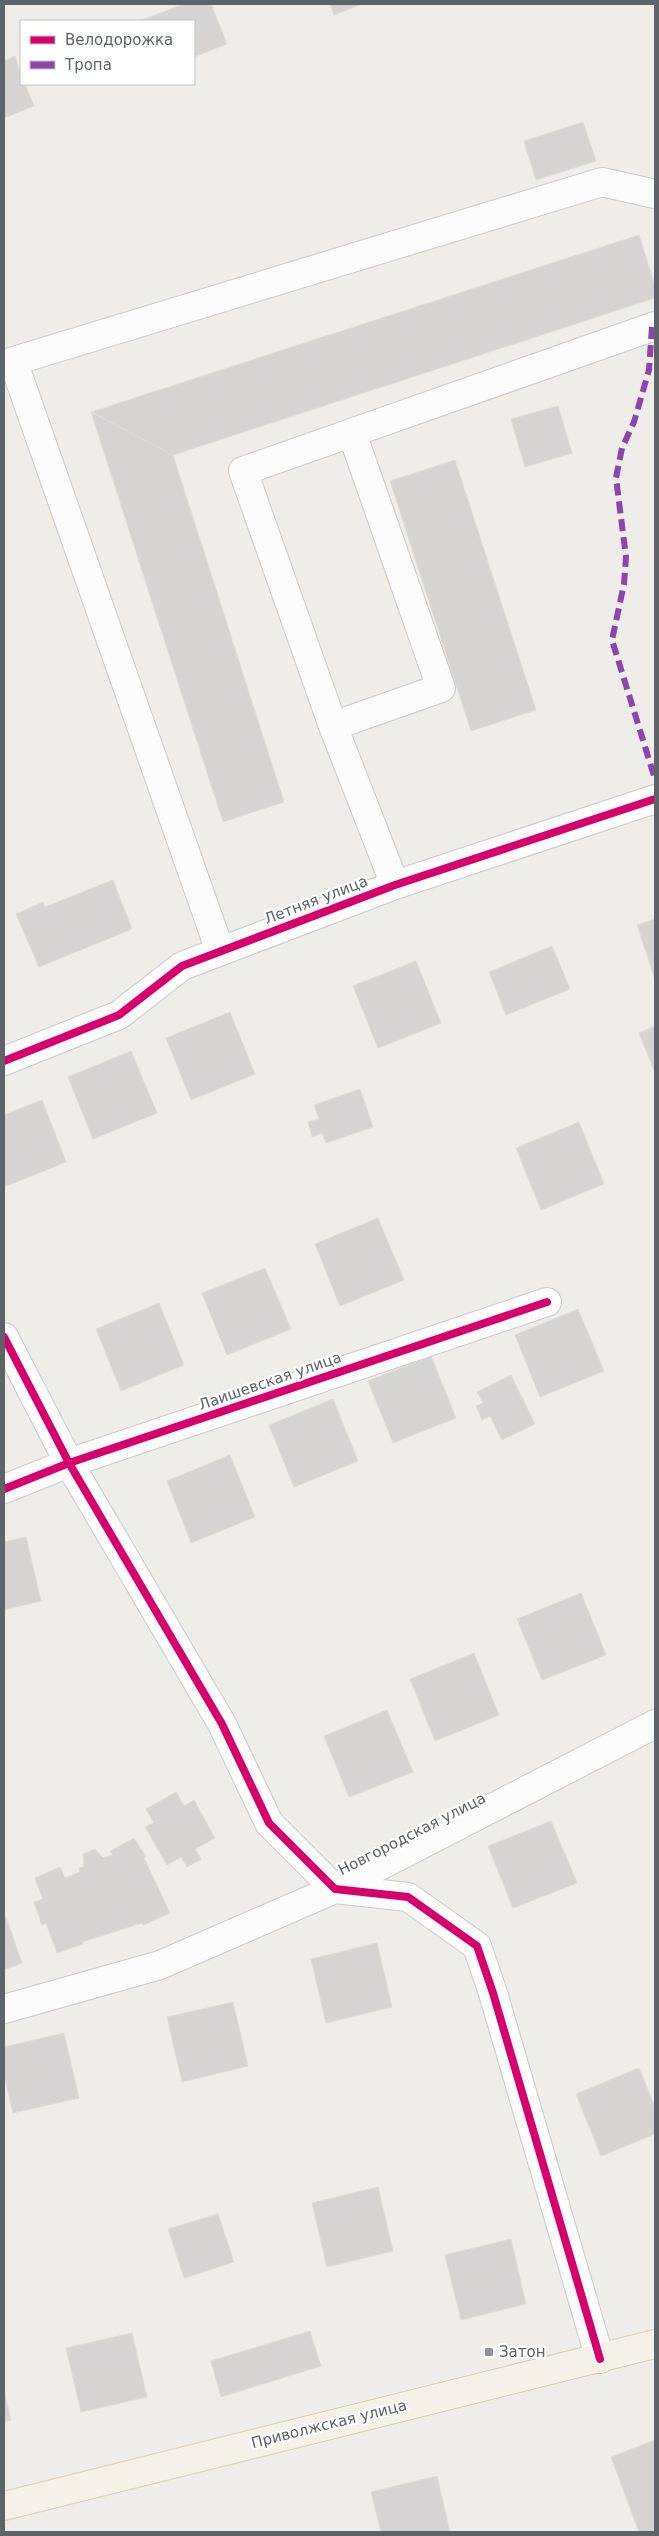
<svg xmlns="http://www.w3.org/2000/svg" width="659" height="2536" viewBox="0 0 659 2536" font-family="'DejaVu Sans',sans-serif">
<rect width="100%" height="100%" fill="#efede9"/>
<path fill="#d5d4d2" stroke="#dedcd8" d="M184,4H211L227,44L194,57V21H139Z
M330,4H362L334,15Z
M15,56L21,74V84H25L34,106L4,118V61Z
M583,122L596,161L536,180L524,141Z
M639,235L655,286V298L173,455L91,412Z
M558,406L572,453L525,467L511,419Z
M91,412L173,455L284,802L223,822Z
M455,460L536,710L471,731L390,481Z
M113,880L132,929L39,967L16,914L43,902L45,907Z
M655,919V980L637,925Z
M552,946L570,989L506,1015L489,972Z
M416,961L441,1023L378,1048L353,986Z
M230,1012L255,1074L191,1100L166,1038Z
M655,1026V1073L639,1033Z
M131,1051L157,1113L93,1139L68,1077Z
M360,1089L373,1127L326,1143L322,1133L312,1137L308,1122L319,1119L314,1105Z
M42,1100L66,1162L4,1187V1115Z
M579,1122L604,1184L541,1210L516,1148Z
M378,1218L404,1280L340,1306L315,1244Z
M265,1268L291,1329L227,1355L202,1293Z
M159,1303L184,1365L121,1391L96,1329Z
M578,1309L604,1371L540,1397L515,1335Z
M431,1356L456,1418L393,1443L368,1381Z
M511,1375L535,1424L502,1440L490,1416L482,1420L476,1406L483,1403L477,1392Z
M333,1399L358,1461L294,1487L269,1425Z
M230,1455L255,1517L191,1543L167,1481Z
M26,1537L41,1601L4,1610V1542Z
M581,1593L606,1655L542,1680L517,1619Z
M474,1653L499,1715L435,1741L410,1679Z
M387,1710L413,1772L349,1797L324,1736Z
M176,1792L184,1806L194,1800L215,1838L195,1849L201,1859L187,1867L181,1857L167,1865L145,1827L154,1823L146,1809Z
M551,1821L577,1883L513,1908L488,1846Z
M134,1838L146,1857L144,1858L170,1913L143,1925L142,1923L82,1942L83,1944L57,1953L46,1923L42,1925L34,1902L43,1899L35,1878L60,1867L65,1878L80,1872L79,1868L84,1867L83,1854L95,1849L103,1858L113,1855L110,1851Z
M4,1917H6L22,1963L4,1970Z
M377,1943L392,2007L326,2023L311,1959Z
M233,2002L248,2066L182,2082L167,2017Z
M64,2033L79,2098L13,2113L4,2075V2047Z
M639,2068L655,2107V2134L601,2156L576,2094Z
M378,2187L393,2251L327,2267L312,2203Z
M218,2214L234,2262L184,2278L168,2229Z
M511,2239L526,2304L461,2320L445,2255Z
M310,2331L321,2366L221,2397L211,2361Z
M132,2333L147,2397L81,2412L66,2348Z
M4,2391L11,2420L4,2422Z
M655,2440V2532H639L611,2457Z
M437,2476L450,2532H381L371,2492Z"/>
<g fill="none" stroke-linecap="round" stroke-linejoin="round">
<defs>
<path id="minor" d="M13,361L220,951
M4,364L602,182L655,194
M333,726L441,688L352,433
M395,885L333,726L243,471L655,326
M4,1061L119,1015L182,966L395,885L655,799
M4,1337L69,1463L222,1724L269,1823L335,1889L408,1897L477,1946L493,1993L600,2359
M4,1489L69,1463L547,1302
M4,2009L160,1965L335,1889L655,1724"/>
<path id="major" d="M4,2506L655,2344"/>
</defs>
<use href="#minor" stroke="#cacaca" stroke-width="30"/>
<use href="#major" stroke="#d7ccb7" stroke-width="30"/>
<use href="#minor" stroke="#fdfcfc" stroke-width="28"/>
<use href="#major" stroke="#f4f1e9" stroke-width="28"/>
<path stroke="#8e44ad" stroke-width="6" stroke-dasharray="12 6" stroke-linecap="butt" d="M652,327L649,370L634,422L622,448L616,478L626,557L624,584L612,640L655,779"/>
<defs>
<path id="cycleway" d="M4,1061L119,1015L182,966L395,885L655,799
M4,1337L69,1463L222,1724L269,1823L335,1889L408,1897L477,1946L493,1993L600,2359
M4,1489L69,1463L547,1302"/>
</defs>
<use href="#cycleway" stroke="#fff" stroke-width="11"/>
<use href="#cycleway" stroke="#d6006c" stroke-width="8"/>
</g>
<rect fill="#919395" stroke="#fff" stroke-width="2" x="484" y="2347" width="10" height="10" rx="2.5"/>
<g text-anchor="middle" stroke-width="4.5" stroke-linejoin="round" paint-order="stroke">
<g font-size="15" fill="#5e6368" stroke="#fff">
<text transform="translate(316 900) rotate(-21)" y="5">Летняя улица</text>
<text transform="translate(270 1381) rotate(-19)" y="5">Лаишевская улица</text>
<text transform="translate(412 1834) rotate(-27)" y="5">Новгородская улица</text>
<text transform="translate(329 2424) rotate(-14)" y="5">Приволжская улица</text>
</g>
<g font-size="15" fill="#5e6368" stroke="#fff" text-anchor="start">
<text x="499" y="2357">Затон</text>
</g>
</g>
<rect width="659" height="2536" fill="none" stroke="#5e6368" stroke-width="10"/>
<rect x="20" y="20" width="175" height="65" fill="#ffffff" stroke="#bfc1c3"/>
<rect x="30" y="36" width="25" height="8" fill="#d6006c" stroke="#bfc1c3"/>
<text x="65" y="45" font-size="15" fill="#5e6368">Велодорожка</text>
<rect x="30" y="61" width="25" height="8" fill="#8e44ad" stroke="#bfc1c3"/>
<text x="65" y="70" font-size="15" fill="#5e6368">Тропа</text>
</svg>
